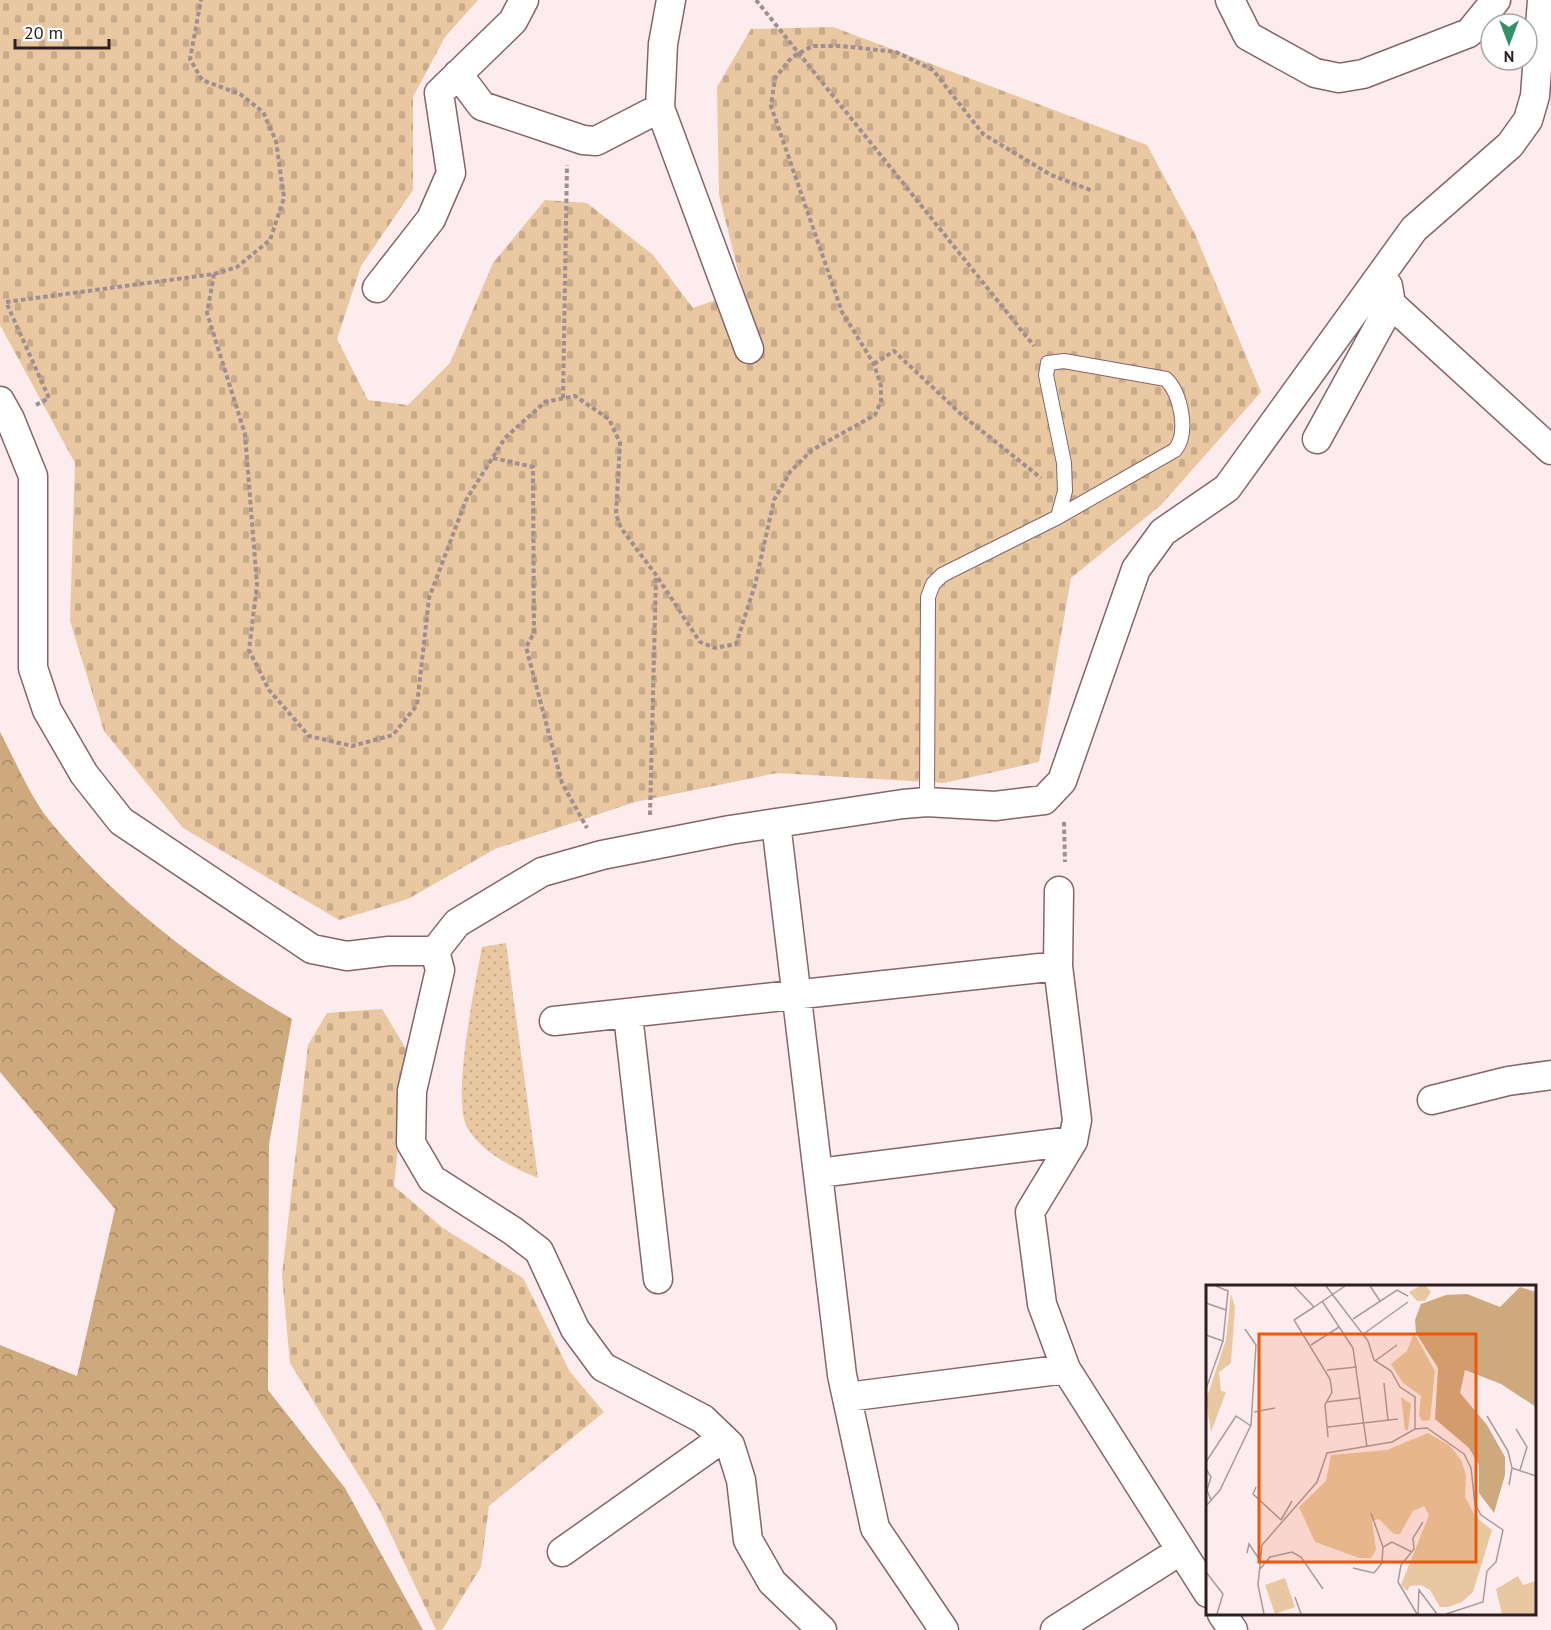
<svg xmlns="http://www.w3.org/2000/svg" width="1551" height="1630" viewBox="0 0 1551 1630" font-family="'PT Sans',sans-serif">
<defs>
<pattern id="grass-dots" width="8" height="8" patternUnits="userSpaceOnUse" patternTransform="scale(1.5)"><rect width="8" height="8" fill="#e8c7a1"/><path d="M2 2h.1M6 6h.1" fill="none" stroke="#c7aa8a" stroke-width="1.8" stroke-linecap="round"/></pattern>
<pattern id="forest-crowns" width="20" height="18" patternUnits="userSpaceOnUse" patternTransform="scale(1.5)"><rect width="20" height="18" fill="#cfa97e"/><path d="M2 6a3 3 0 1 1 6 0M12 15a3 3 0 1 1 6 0" fill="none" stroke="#a88967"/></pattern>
<pattern id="cemetery-stones" width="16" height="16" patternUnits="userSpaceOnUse" patternTransform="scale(1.5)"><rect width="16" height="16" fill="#e8c7a1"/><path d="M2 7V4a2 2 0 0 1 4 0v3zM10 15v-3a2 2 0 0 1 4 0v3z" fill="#c7aa8a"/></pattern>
</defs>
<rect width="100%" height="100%" fill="#fcecee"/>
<path fill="url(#grass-dots)" d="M506,943L538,1178C512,1167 484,1154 468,1129C450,1102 476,982 482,947Z"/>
<path fill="url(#forest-crowns)" d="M0,732C14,758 31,798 49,820C115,901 202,967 292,1019L269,1144L268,1390L345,1488L423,1630H0V1345L77,1376L115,1209L0,1072Z"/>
<path fill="url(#cemetery-stones)" d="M0,0H478L445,37L413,97V190L361,266L337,339L368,400L408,405L450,363L493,263L545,200L587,203L653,255L693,308L743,290L719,195L717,87L751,29L833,27L1147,145L1195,234L1261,392L1161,505L1071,578L1039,762L944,783L777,773L635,802L495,849L408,899L339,920L183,828L104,731L70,621L75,463L0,325Z
M382,1009L408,1052L394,1186L443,1228L523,1278L570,1372L604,1412L489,1506L481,1567L442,1630H436L378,1507L290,1363L282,1275L308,1045L327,1013Z"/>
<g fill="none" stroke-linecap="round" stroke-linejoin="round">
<defs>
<path id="service" d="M927,802L928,597L933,584L942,575L1058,517L1175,450C1189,433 1181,394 1166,379L1064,361L1048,363L1046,375L1064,463L1065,491L1058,517"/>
<path id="minor" d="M1230,0L1248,36L1315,73L1339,78L1363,74L1469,33L1496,0
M458,74L482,106L583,140L596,141L660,108L663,44L671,0
M660,108L749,349
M377,288L431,219L451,173L439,93L513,21L524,0
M1391,304L1551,450
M0,401L10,419L33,476V668L47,710L84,774L121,821L312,949L347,956L389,951H435
M1317,439L1391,304L1388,286
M776,823L842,1375L875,1528L944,1630
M1059,891L1058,966L1077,1120L1073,1141L1030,1212L1042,1304L1066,1369L1208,1593
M435,951L457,923L542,872L602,855L730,830L903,804L927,802L995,806L1044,800L1062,781L1136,569L1163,532L1227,488L1414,229L1510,145L1528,120L1535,96L1542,0
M435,951L440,970L412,1091L411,1143L432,1179L513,1231L539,1251L575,1329L603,1367L703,1419L730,1445L741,1480L748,1540L772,1582L822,1630
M628,1015L658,1279
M554,1021L1058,966
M1432,1100L1508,1081L1551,1075
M819,1173L1073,1141
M847,1397L1066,1369
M562,1552L723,1438
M1222,1614L1233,1630
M1055,1630L1180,1551"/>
</defs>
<use href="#service" stroke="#866469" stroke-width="16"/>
<use href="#minor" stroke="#866469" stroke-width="31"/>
<path stroke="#9f8f91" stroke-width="4" stroke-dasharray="4.5 3" stroke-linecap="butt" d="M756,0L1034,346
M214,274L207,313L245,434L257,585L249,650L269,690L309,736L352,746L393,735L417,705L429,598L466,500L505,438L545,402L575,396L609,419L620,443L616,514L621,528L656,575L700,642L715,648L736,644L755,585L774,500L790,472L812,450L875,415L881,401V386L874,364L842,312L771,106L775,78L792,57L813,46H842L896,52L933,70L983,134L1051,175L1093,191
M874,364L894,351L963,416L1041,478
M563,398L567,165
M36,405L49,398L6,302L214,274L237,267L270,240L284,198L276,141L263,112L240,94L202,80L190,59L201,0
M493,458L533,467L534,633L526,647L562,783L587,828
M650,815L656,576
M1064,822L1065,862"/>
<use href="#service" stroke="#fff" stroke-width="14"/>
<use href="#minor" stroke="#fff" stroke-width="28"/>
</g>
<g transform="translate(1206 1285)">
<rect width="330" height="330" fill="#fcecee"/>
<path d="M214,1H220L225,7L219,16H211L203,7ZM25,9L29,22L25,78L13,87L15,106L20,107L5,147L0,115L20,55ZM195,112L205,119L202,145H199Z" fill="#e8c7a1"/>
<path d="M314,2L330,7V122L295,99L259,85L254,108L281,140L299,172V190L288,228L273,208V180L263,163L229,134L232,83L210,48L209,35L215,19L240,10L261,9L294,22Z" fill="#cfa97e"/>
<path d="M208,48L229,86L224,135L216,136L213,130L215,111L197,98L185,79L201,66ZM222,148L244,161L255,175L260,190L259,212L269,231L286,245L267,307L256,317L242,322H234L224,305L215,300L204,301L201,306L195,300L223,230L218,221L207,226L194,249H188L173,234L166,236L170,265L165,273H153L109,257L93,222L120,196L125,170L181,165ZM312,291L317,300L330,296V329H296L290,304ZM79,293L89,322L69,329L59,300Z" fill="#e8c7a1"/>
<path fill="none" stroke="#a99a9c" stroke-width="1.5" d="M88,1L108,22L139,1M120,1L162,56L168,75L185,86L194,102L209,112V144M164,1L174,16M116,16L147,63L161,162M0,18L20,25M108,22L88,35L124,94L126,107L119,120L122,152M147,34L191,5L202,11M0,50L17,56M156,50L202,17M105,60L133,42M169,76L191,60M121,85L151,82M178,98L182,135M0,104L17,56L22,6L10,1M120,117L155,113M48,127L69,123M281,131L302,166L306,183L303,200M122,142L192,134M310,144L321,162L314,185M0,177L30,131L45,141M306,183L330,191M0,184L5,192L1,205L5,215M50,202L47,209L75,235M0,221L14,205L45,140L50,60L39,44M165,228L177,262M75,235L86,216M41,268L43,259L53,274M147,283L168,288L176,278L177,262L186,257L206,267M54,284L64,272L86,267L95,272L117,304M0,287L17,309L11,329M89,312L95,329M58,329L52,300L56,260L111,197L121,168L186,157L209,144L221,143L258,169L265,183L269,219L275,230L297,245L290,277L281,286L277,317L240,329M211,329L192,297L195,280L208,264L207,253L217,237M212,329L213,305L231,329"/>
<path fill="#e8590c" fill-opacity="0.15" stroke="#e8590c" stroke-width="3" d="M53,49H270V277H53Z"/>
<rect width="330" height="330" fill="none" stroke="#2d1e20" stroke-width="3"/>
</g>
<g transform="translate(1509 42) rotate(180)"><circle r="28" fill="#ffffff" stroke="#aba5a6" stroke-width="1.5"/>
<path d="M0-4.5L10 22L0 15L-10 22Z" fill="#339067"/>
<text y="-9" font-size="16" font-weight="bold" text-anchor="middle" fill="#2d1e20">N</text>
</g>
<path d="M15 39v9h94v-9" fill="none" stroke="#2d1e20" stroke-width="3"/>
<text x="24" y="39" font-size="18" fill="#2d1e20" stroke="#ffffff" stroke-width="4.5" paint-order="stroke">20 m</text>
</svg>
